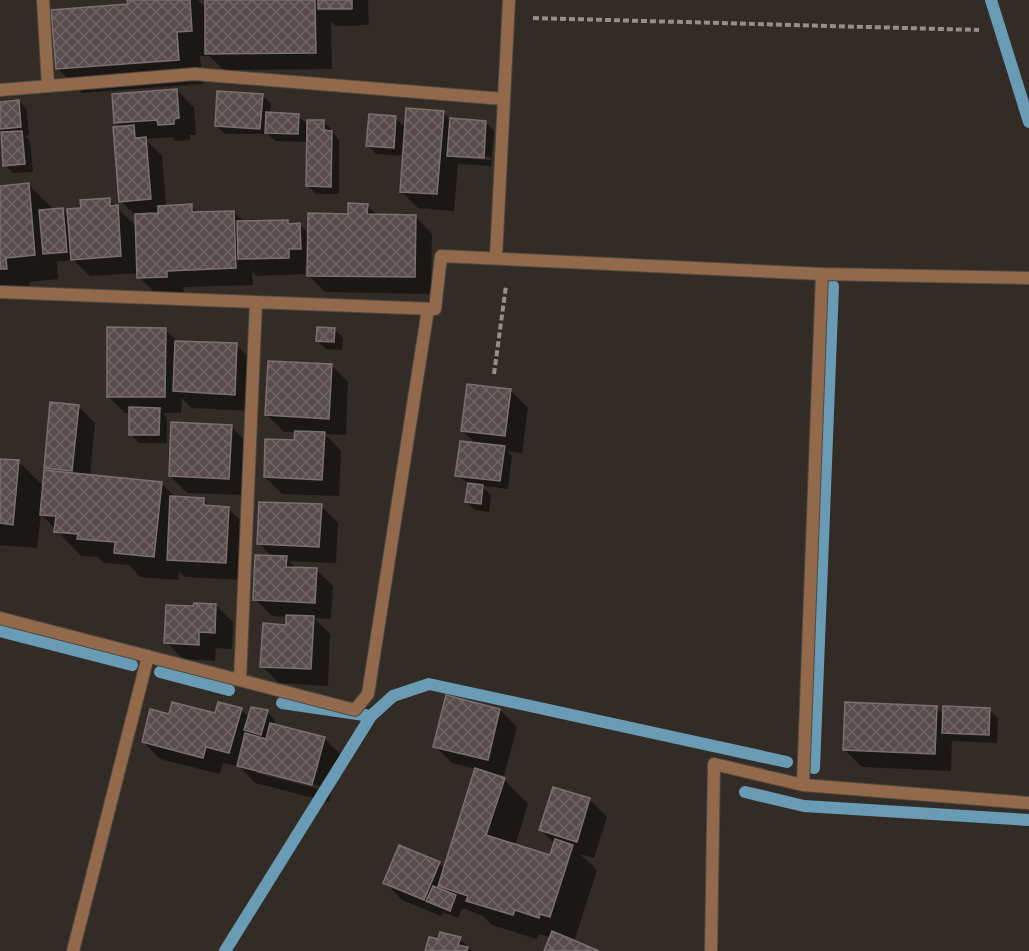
<svg xmlns="http://www.w3.org/2000/svg" width="1029" height="951" viewBox="0 0 1029 951" font-family="Jost,sans-serif">
<defs>
<pattern id="building-cross-hatch" width="8" height="8" patternUnits="userSpaceOnUse" patternTransform="scale(1.5)"><rect width="8" height="8" fill="#584d4c"/><path d="M0 0l8 8M0 8l8-8" fill="none" stroke="#706665"/></pattern>
</defs>
<rect width="100%" height="100%" fill="#332c26"/>
<path fill="#0007" fill-rule="evenodd" d="M129,0H198L206,8V0H316L319,3V0H368L369,25L336,26L331,21L332,69L224,70L209,56H200L203,84L82,93L57,68L129,6Z
M177,90L194,108L196,135H190V140L176,141L172,137L145,139L162,156L166,207L191,206L199,214L234,212L244,222L287,221L291,225H300L309,234L367,205L378,216H415L432,234L431,294L325,292L308,275L309,266H305L306,274L257,276L252,271L253,285L183,287L184,293L156,294L139,277L138,273L90,276L73,260L57,262L58,279L29,282L30,293L0,295V187L29,185L54,210L62,209L69,216L109,200L137,227V217L121,201V128L115,122Z
M262,95L271,104L270,114L298,116L309,126L323,121L332,130L339,141V194H316L307,185L308,142L275,141L268,134H225L216,125Z
M19,101L27,110L29,135L25,136L30,141L33,172L13,173L5,165L3,138H0V103Z
M443,112L450,120L486,122L494,131L491,166L458,164L454,211L418,208L401,191L404,156L376,154L368,145L395,118L406,128ZM458,155L491,157V160L458,158Z
M165,329L178,342L236,345L254,362L251,411L191,408L182,398L181,413H163L167,418V443H139L130,434L131,413H125L108,396Z
M334,329L343,338L342,350L326,349L318,341Z
M331,365L348,382L346,435L325,434L341,451L339,496L282,494L265,477L295,442L296,432H284L267,415Z
M511,391L528,408L522,453L507,451L512,456L508,489L482,486L491,495L489,512L475,510L466,502L469,484L457,475L476,444L462,430Z
M78,406L95,423L90,476L161,483L176,498L204,500L211,507L228,508L245,525L243,580L185,577L179,571L178,580L140,577L129,565L104,563L98,557L81,556L41,514L37,548L0,545V460L19,462L44,487L50,472L45,467Z
M231,426L248,444L246,495L187,493L170,476Z
M321,506L338,523L336,563L289,561L297,569H316L333,586L331,619L314,618L330,634L328,686L279,683L262,666L287,626L288,617L272,616L255,599L272,557L259,543Z
M216,605L233,622L232,649L216,648L215,661L183,659L166,642L168,607Z
M936,708L944,715L989,709L998,718L997,743L952,741L951,771L862,767L845,750Z
M241,709L249,718L267,712L275,720L274,725L324,738L341,755L329,802L255,783L240,767L223,763L220,774L160,759L143,742L170,716L216,715ZM256,770L320,786L319,789L256,773Z
M500,710L517,727L504,776L493,773L492,776L504,779L528,804L515,846L551,857L555,844L541,830L554,788L590,800L607,817L594,858L580,854L597,870L574,942L595,951H545L551,937L539,934L537,939L492,925L483,916L462,908L458,918L443,912L441,916L402,900L385,882L439,863L445,869L476,769L452,763L435,746Z
M460,939L472,951H427L439,941Z"/>
<g fill="none" stroke-linecap="round" stroke-linejoin="round">
<path stroke="#6a9bb5" stroke-width="12" d="M991,0L1029,122
M0,631L132,665
M160,672L229,690
M282,703L371,716L393,696L429,684L787,762
M814,768L833,286
M745,792L804,806L1029,820
M225,951L371,716"/>
</g>
<path fill="url(#building-cross-hatch)" stroke="#7b706f" stroke-width="1.5" d="M127,0H190L192,31L177,32L179,60L56,69L51,10L128,4Z
M205,0H315L316,53L205,54Z
M318,0H352V9H318Z
M177,89L179,118L174,119V124L158,125L157,120L114,123L112,94Z
M217,91L263,94L260,129L215,126Z
M19,100L21,127L0,129V102Z
M406,108L444,111L437,194L400,192Z
M266,112L299,114L298,134L265,133Z
M369,114L396,116L394,148L366,146Z
M450,118L486,121L484,158L447,156Z
M307,120H324V130L332,131L331,187L306,186Z
M134,125L135,138L146,137L151,199L119,202L113,127Z
M22,131L25,164L3,166L1,132Z
M29,183L35,255L6,258L7,269H0V186Z
M110,198V206L118,205L121,256L71,260L67,209L81,208L80,200Z
M348,203L368,204L367,214L416,215L415,277L307,276L308,213L348,214Z
M192,204V212L234,211L236,268L167,271V277L137,278L135,214L158,213V206Z
M63,208L67,252L43,254L39,210Z
M288,220V224L300,223L301,249H289V258L238,259L237,221Z
M107,327L166,328L165,397H107Z
M317,327L335,328L334,342L316,341Z
M175,341L237,343L235,395L173,391Z
M268,361L332,364L329,419L265,415Z
M467,384L511,389L505,436L461,431Z
M50,402L79,405L72,471L44,468Z
M129,407L160,408L159,435H129Z
M171,422L232,425L229,479L169,476Z
M295,431L325,432L322,480L264,477L265,439L294,440Z
M460,441L505,446L500,481L455,476Z
M0,459L19,460L13,525L0,523Z
M44,470L162,482L154,557L114,553L115,542L77,539L78,534L54,532L56,516L40,515Z
M468,483L483,485L481,504L465,502Z
M170,496L204,498V505L229,507L226,563L167,560Z
M259,502L322,504L319,547L257,544Z
M255,555L287,556L286,567L317,568L315,603L253,600Z
M194,603L216,604L215,633L199,632V645L164,643L166,605L193,606Z
M286,615L314,616L311,669L260,667L263,623L286,625Z
M446,695L500,709L488,760L433,747Z
M172,702L215,713L218,702L242,708L229,753L206,747L203,758L142,742L150,709L169,714Z
M845,702L937,706L935,754L843,750Z
M943,706L990,708L989,735L942,733Z
M251,707L268,710L261,735L244,730Z
M270,723L325,737L312,785L237,766L245,733L266,739Z
M475,768L505,778L486,835L550,855L555,839L573,845L550,917L540,914L539,918L515,910L513,915L466,901L468,896L438,886Z
M553,787L590,798L577,842L539,830Z
M399,845L440,862L424,900L383,883Z
M433,886L456,895L450,911L426,901Z
M552,931L599,951H544Z
M440,932L461,937L458,945L468,947L467,951H425L429,937L438,939Z"/>
<g fill="none" stroke-linecap="round" stroke-linejoin="round">
<defs>
<path id="minor" d="M43,0L48,86
M0,90L195,74L504,99
M496,257L509,0
M0,292L435,309L441,256L822,274L1029,278
M0,618L355,710L368,694L428,309
M240,680L256,302
M803,785L822,274
M73,951L148,656
M711,951L714,764L803,785L1029,803"/>
</defs>
<use href="#minor" stroke="#4f4943" stroke-width="14"/>
<path stroke="#958f8a" stroke-width="4" stroke-dasharray="6 3" stroke-linecap="butt" d="M533,18L979,30
M494,374L506,286"/>
<use href="#minor" stroke="#92694b" stroke-width="12"/>
</g>
</svg>
